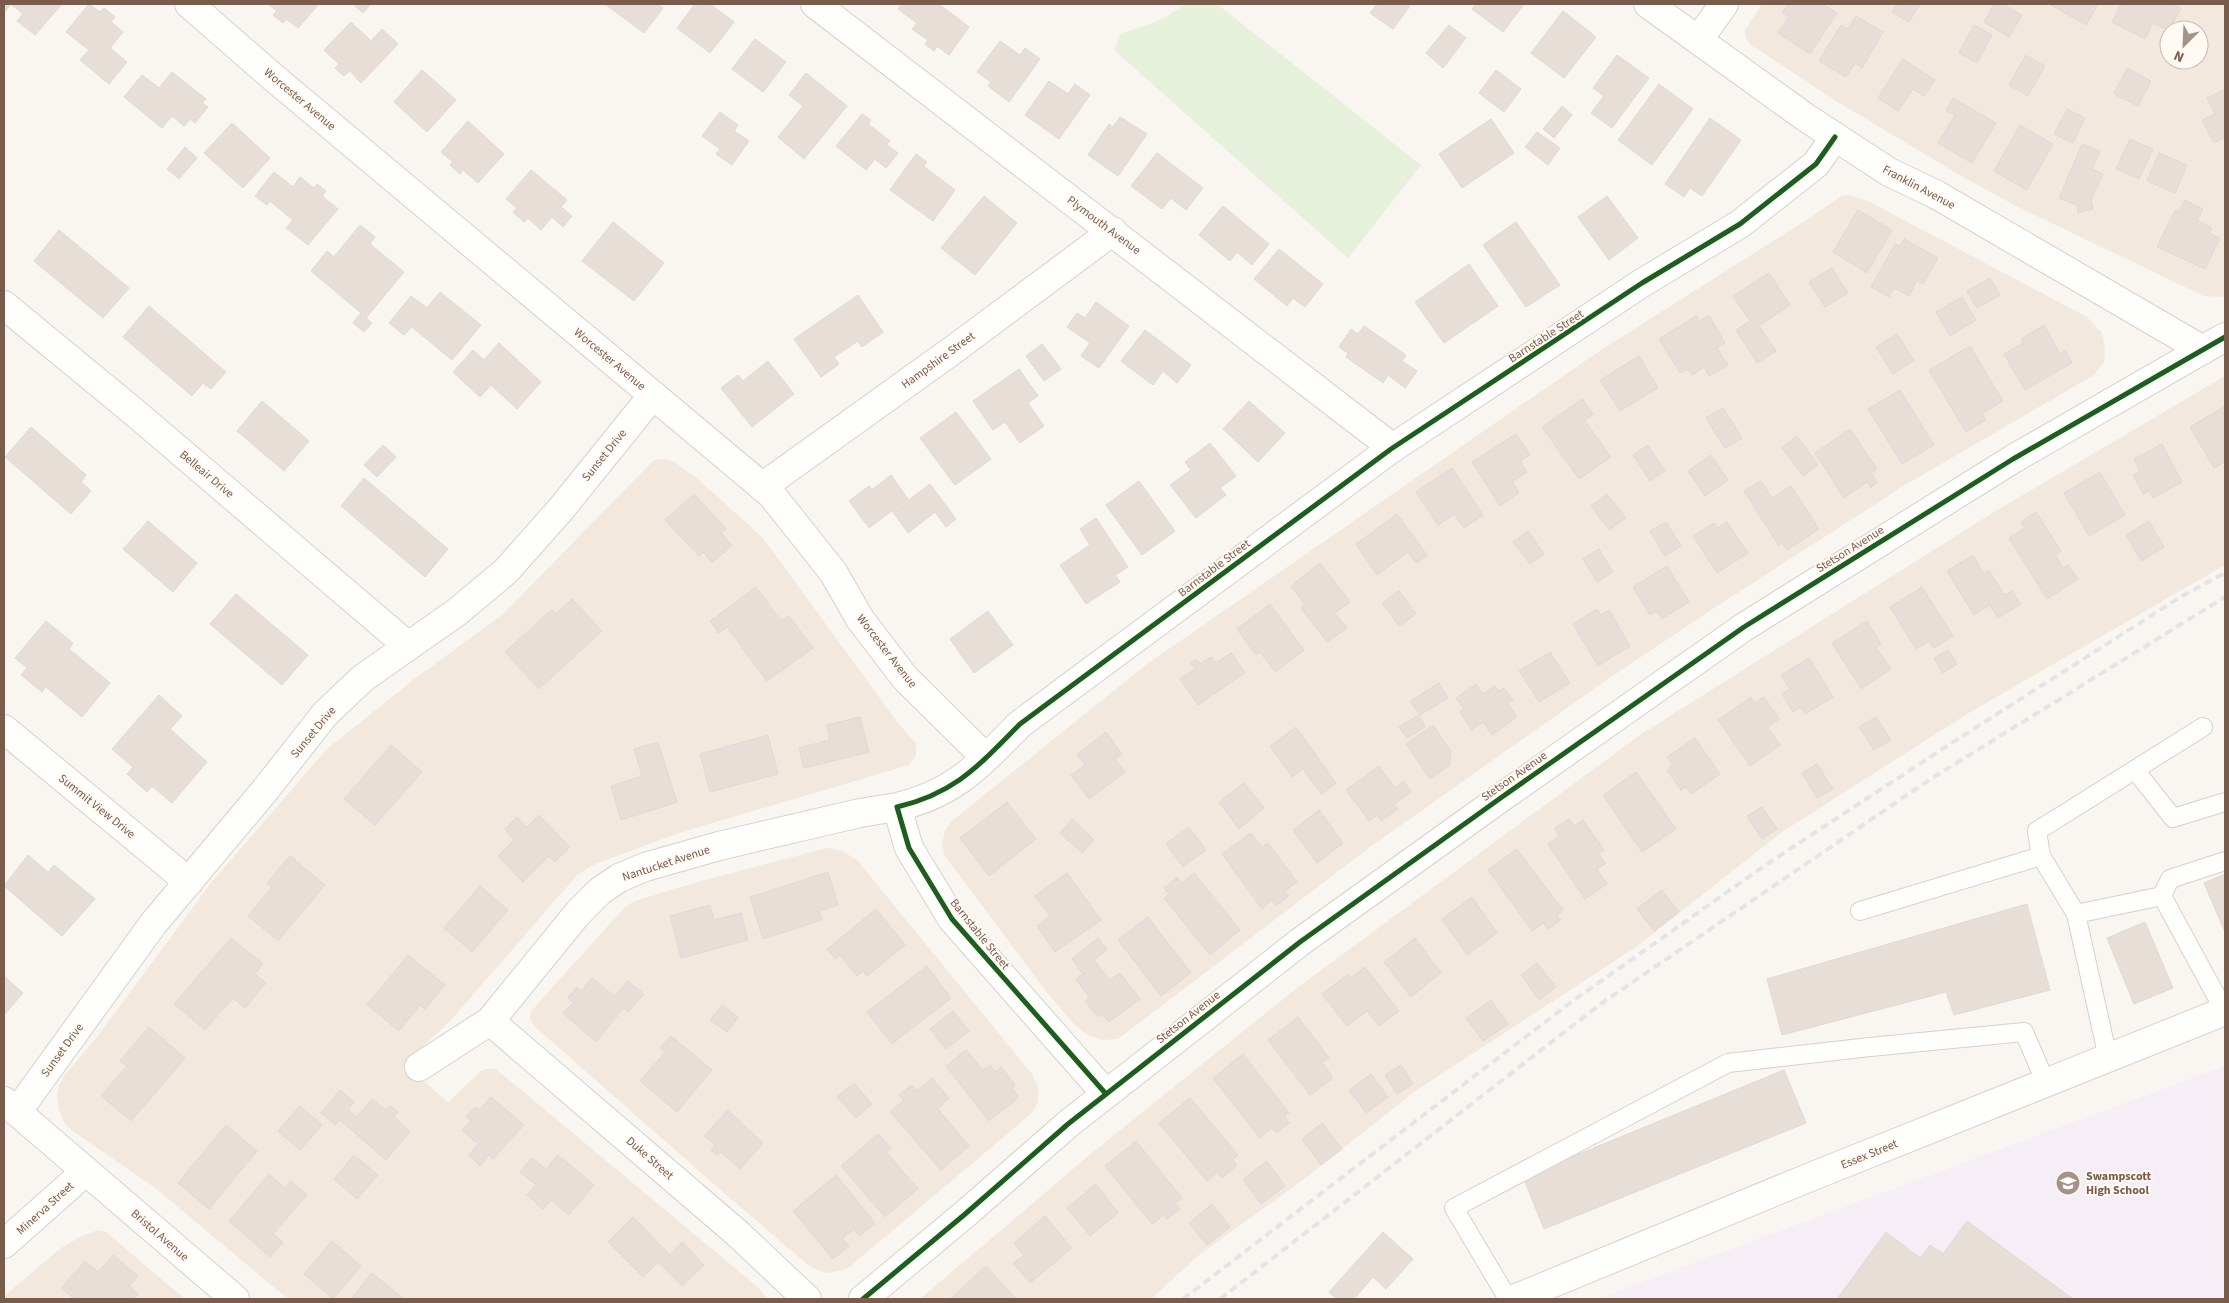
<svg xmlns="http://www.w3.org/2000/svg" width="2229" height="1303" viewBox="0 0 2229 1303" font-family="'Source Sans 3',sans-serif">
<rect width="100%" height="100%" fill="#f9f5f0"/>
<path fill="#f2e8de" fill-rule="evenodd" d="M1762,4H2225V297L2204,296L2020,208L1963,177L1836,101L1750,44L1745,36V30ZM2169,30H2199V60H2169Z
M1850,195L1868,201L2087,317L2102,333L2105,349L2104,362L2094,375L1905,485L1717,606L1605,681L1370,847L1118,1039L1103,1040L1088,1035L1073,1023L1045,990L945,856L942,845L945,831L952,821L1147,664L1601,350L1816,214L1841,196Z
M2225,376V565L1967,714L1782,832L1636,947L1414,1092L1308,1176L1199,1255L1151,1299H920L1093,1152L1297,988L1640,735L1994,512Z
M664,459L674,462L699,480L763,538L895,719L916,744V756L909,765L679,833L595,864L577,875L451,1020L404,1064L448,1102L481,1071L485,1069H496L760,1289L767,1299H288L154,1187L74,1132L65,1124L59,1110L57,1097L59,1085L64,1076L97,1037L211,883L327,749L417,677L502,615L654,460Z
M827,848L842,851L857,860L1032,1074L1038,1087V1101L1032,1113L847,1269L828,1273L819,1271L808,1265L731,1199L534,1026L530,1019L531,1012L540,1001L626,906L635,901L701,881Z
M98,1230L106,1232L185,1299H4V1296L61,1248L80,1237Z"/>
<path fill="#f6eef6" d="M2225,1066V1299H1597Z"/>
<path fill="#e7f0db" d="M1184,4H1217L1421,165L1348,258L1114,50L1121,33C1144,27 1166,20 1184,4Z"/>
<path fill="#e6ded7" stroke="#e2d8d2" d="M4,4H62L35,35L17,21L23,14L11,4L4,13Z
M89,4L100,12L104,8L115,17L111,22L123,32L110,48L127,62L109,84L80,60L89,50L66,32Z
M268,4H319L298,28L286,19L283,23L273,15L277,11Z
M353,4H371L363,13Z
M605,4H656L663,8L644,33Z
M695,4H710L734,22L710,53L677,28Z
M902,4H939L969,27L949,55L937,46L934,51L925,44L928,40L912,29L917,23L898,9Z
M1377,4H1407L1410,6L1393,29L1370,13Z
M1476,4H1524L1503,32L1472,9Z
M1788,4H1823L1837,13L1810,54L1778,33L1789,17L1782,12Z
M1897,4H1920L1909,22L1892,12Z
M1994,4H2002L2022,15L2009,37L1984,22Z
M2052,4H2098L2086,25L2051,5Z
M2121,4H2173L2181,8L2169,31L2153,23L2145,39L2112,22Z
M1563,11L1596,37L1564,78L1531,53Z
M1856,16L1883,32L1862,68L1855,63L1846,77L1819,61L1841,25L1848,29Z
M351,22L371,41L382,29L398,44L361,83L350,71L344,76L335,68L339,64L324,50Z
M1449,25L1466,38L1443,68L1426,53Z
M1974,25L1992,35L1977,63L1959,53Z
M755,39L786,62L763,92L732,69Z
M1000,41L1020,55L1025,48L1040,59L1009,102L988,86L991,82L977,72Z
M1617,55L1649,78L1612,128L1591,113L1604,96L1593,88Z
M2026,55L2045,66L2028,96L2009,85Z
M1903,59L1935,80L1924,96L1913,89L1898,111L1878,98Z
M2127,68L2151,81L2138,106L2114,94Z
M422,70L456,100L427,132L394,102Z
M1496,70L1521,89L1504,112L1479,93Z
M172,72L206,99L202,103L208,107L195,123L190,119L184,126L172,116L162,128L124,97L142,75L159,88Z
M806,73L847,106L804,159L778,137L803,106L789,95Z
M1049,81L1068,94L1075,84L1090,95L1059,139L1025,115Z
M1659,84L1693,109L1652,165L1618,140Z
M2225,89V137L2214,143L2202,120L2215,114L2207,98Z
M1953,98L1996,123L1972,163L1938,143L1955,115L1946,110Z
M1562,106L1572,115L1554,138L1543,129Z
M2067,109L2085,118L2073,143L2054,134Z
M720,112L738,125L734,131L749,141L732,165L716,154L720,149L702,136Z
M862,114L871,120L868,124L890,141L886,144L898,153L886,168L875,159L866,170L836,146Z
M1120,117L1147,134L1118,176L1088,155L1109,124L1113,127Z
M1710,118L1741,140L1702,196L1690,188L1684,197L1665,184Z
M1491,119L1514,153L1462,188L1439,154Z
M468,121L504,154L478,183L463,170L460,174L450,165L453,162L441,152Z
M232,123L270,158L243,188L204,153Z
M2020,125L2053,144L2027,190L1994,171Z
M1537,132L1560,148L1548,165L1525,147Z
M2130,139L2153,149L2139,179L2116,169Z
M2082,144L2100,151L2092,169L2103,174L2091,200L2093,209L2078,213L2077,205L2059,198Z
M185,147L197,158L179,179L167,169Z
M1157,153L1203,188L1186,210L1171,198L1162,209L1131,186Z
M2159,153L2187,165L2175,193L2147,181Z
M916,154L927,162L923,166L955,190L933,221L890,190Z
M531,170L567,200L561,207L572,216L563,227L552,217L541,230L528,218L524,222L513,212L517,208L506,199Z
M274,172L293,187L300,177L314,188L317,184L326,191L322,196L338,209L308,245L286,228L293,220L270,201L267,205L255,196Z
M984,196L1017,223L975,275L941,248Z
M1607,196L1638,238L1609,260L1578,217Z
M2185,200L2203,209L2197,220L2212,228L2209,233L2220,238L2205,269L2157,247L2175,210L2179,212Z
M1223,206L1269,244L1252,265L1237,252L1230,261L1199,235Z
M1858,210L1892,230L1867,273L1833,252Z
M613,222L664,263L634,301L582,261Z
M1516,222L1560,285L1526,307L1483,245Z
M360,225L375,237L370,244L404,272L366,318L372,323L364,332L353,323L361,313L311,271L327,251L334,257Z
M59,230L129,288L103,318L34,261Z
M1904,239L1938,258L1923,284L1917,281L1909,296L1894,288L1889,297L1871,287L1895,244L1900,246Z
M1279,249L1323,284L1305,307L1293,298L1287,306L1254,279Z
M1469,264L1498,306L1444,343L1415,302Z
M1832,268L1848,293L1825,307L1809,282Z
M1769,273L1790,305L1759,326L1776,351L1757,363L1736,330L1750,321L1733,296Z
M1990,278L2000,295L1977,308L1967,291Z
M440,292L481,325L452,360L412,327L404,335L389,323L411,296L427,308Z
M858,295L883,332L862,347L858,341L834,357L839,364L821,377L794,339Z
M1962,297L1976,320L1950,336L1936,312Z
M1096,302L1129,326L1099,368L1081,356L1090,343L1067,327L1077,313L1085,318Z
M149,306L226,372L211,389L203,383L192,396L123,337Z
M1709,315L1725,343L1717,348L1728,365L1709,376L1704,367L1692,375L1688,369L1680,373L1659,339L1696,316L1699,321Z
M2044,325L2060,354L2065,351L2072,363L2025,390L2004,354L2023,343L2021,339Z
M1364,326L1406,355L1402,361L1417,371L1405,388L1388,375L1383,383L1346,357L1348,353L1339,347L1351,329L1358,334Z
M1145,330L1191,365L1177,383L1163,371L1153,385L1121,361Z
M1897,334L1914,360L1893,374L1876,347Z
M499,343L541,382L517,409L491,385L480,397L453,372L473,350L484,360Z
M1042,344L1061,369L1044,381L1026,356Z
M1970,346L2003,401L1982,414L1986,420L1966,432L1929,370Z
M1639,356L1658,388L1620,411L1600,380Z
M768,361L794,394L752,427L721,388L738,375L743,381Z
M1019,369L1038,396L1028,403L1044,426L1020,443L1005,422L993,430L973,401Z
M1900,390L1934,445L1902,464L1868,409Z
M1582,399L1593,414L1585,421L1611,457L1579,479L1542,427Z
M262,401L309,441L284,471L237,431Z
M1249,401L1285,433L1258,462L1223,429Z
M2225,406V454L2223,455L2225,462L2214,468L2190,427Z
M1723,408L1742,438L1725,448L1706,418Z
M956,412L991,459L955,485L920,438Z
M31,427L86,475L81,482L91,491L71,514L5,457Z
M1850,429L1877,469L1871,473L1877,483L1871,488L1867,482L1844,498L1815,453Z
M1516,434L1530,455L1520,461L1527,472L1512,482L1519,493L1500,506L1472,462Z
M1797,436L1818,465L1803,476L1782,448Z
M1210,443L1236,476L1220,488L1226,495L1196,518L1170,485L1191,470L1185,462Z
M2162,444L2182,482L2153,498L2150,491L2143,494L2133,475L2140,472L2134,459Z
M383,445L396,457L377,477L364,465Z
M1648,445L1665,471L1650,481L1633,455Z
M1711,455L1728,480L1705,496L1688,471Z
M1452,468L1483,515L1464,528L1454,514L1438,525L1416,492Z
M2100,472L2125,515L2089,536L2064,493Z
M891,475L908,499L869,528L849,501L869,486L872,490Z
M364,478L448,549L425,577L341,506Z
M1139,481L1175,531L1142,555L1106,505Z
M1761,481L1772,498L1791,486L1819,529L1787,550L1782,543L1779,546L1744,491Z
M930,484L956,519L946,527L935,512L908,533L893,512Z
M694,494L726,529L721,533L732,545L712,563L703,552L699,556L665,520Z
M1607,494L1626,518L1609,530L1591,506Z
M2036,512L2061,551L2055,555L2063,568L2068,565L2078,579L2047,599L2009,538L2025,528L2021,522Z
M1397,514L1427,555L1416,563L1408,552L1377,575L1356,544Z
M1096,518L1128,567L1115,575L1120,582L1086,604L1060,565L1090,545L1080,529Z
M148,521L197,563L173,592L123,549Z
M2149,521L2164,547L2141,561L2126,535Z
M1666,522L1681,546L1665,556L1650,531Z
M1727,522L1748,553L1717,573L1693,536L1714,523L1718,528Z
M1528,531L1544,554L1530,564L1513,542Z
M1599,549L1613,572L1597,582L1583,559Z
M1973,555L1984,574L1989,570L2004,595L2012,591L2021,604L1998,618L1990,605L1974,615L1947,571Z
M1320,563L1350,602L1335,613L1347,628L1327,642L1301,608L1305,605L1291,586Z
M1667,566L1689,602L1662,619L1657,611L1650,615L1633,587Z
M756,587L781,621L789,616L813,648L767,681L727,627L719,633L710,621Z
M1922,587L1953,636L1934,648L1929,641L1916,649L1890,607Z
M1399,591L1416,614L1399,626L1382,603Z
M236,594L308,655L282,685L210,624Z
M572,599L602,631L539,689L505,652L552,609L556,614Z
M1270,604L1304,650L1275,672L1260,652L1256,655L1237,629Z
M1597,609L1601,615L1609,610L1630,646L1598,666L1573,624Z
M988,611L1013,645L974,673L950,639Z
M46,621L73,643L69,649L110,683L82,717L46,687L42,692L21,675L27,668L15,658Z
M1867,621L1881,644L1876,647L1891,669L1861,689L1832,643Z
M1948,650L1957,664L1943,673L1934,658Z
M1550,652L1570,683L1539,702L1519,671Z
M1231,653L1245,673L1198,705L1180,679L1195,669L1191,663L1196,659L1200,664L1211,657L1216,663Z
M1809,658L1833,697L1805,714L1801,707L1793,712L1782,694L1790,689L1781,675Z
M1439,683L1448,698L1420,715L1410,701Z
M1476,684L1483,694L1495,686L1498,691L1504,688L1513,700L1508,703L1517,717L1492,735L1483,722L1472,730L1460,712L1464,709L1456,698Z
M159,695L182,716L170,729L207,762L172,803L152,786L147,792L127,774L133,767L112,749Z
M1751,697L1755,703L1764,697L1779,719L1768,727L1780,745L1750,766L1718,720Z
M1419,715L1425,727L1407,738L1399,727Z
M860,717L869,752L804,768L799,748L830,740L827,725Z
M1876,717L1891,740L1874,750L1859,727Z
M1433,725L1451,751L1450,765L1430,779L1406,744Z
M1296,727L1336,783L1321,794L1303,769L1292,777L1270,746Z
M1106,732L1122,754L1115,759L1125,772L1089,799L1071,775L1085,765L1077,754Z
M768,735L778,774L710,792L700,754Z
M1695,738L1720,774L1691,794L1686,787L1681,790L1667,770L1673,765L1667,757Z
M658,742L677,802L621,820L611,786L642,776L634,749Z
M391,745L422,772L375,825L344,799Z
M1817,764L1833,789L1817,798L1802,773Z
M1379,766L1395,788L1404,781L1411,792L1394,804L1398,809L1381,821L1377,815L1369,821L1346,790Z
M1636,772L1676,829L1642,852L1603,795Z
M1244,783L1264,808L1239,829L1219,802Z
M1007,802L1036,839L989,876L960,838Z
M1762,807L1777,829L1762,839L1747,816Z
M1319,810L1343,843L1317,863L1293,830Z
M539,815L570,847L555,862L549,856L523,882L498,856L514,840L505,829L517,817L527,827Z
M1072,819L1094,840L1082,853L1060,833Z
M1569,819L1574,826L1583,820L1604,850L1599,854L1605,864L1597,869L1607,884L1585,899L1548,844L1559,836L1555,828Z
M1189,827L1206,850L1183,867L1166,844Z
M1251,833L1262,847L1268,843L1297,882L1285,891L1289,896L1276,906L1272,900L1262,909L1222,854Z
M1517,849L1563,910L1557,915L1561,920L1548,929L1543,923L1532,931L1488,870Z
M28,855L48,872L54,865L95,899L62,936L4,886Z
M290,856L325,885L278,941L248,916L272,887L267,883Z
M828,872L838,905L819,911L822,920L763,939L750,897Z
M1067,873L1101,920L1055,952L1037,926L1050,916L1035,896Z
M1194,873L1240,930L1210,955L1164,898L1169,894L1164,888L1177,877L1182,883Z
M2225,874V932L2204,883Z
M480,886L508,910L472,952L444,928Z
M1662,890L1679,912L1654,931L1637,909Z
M1472,897L1497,933L1467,955L1442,919Z
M2027,904L2050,990L1954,1015L1946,992L1782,1035L1767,979Z
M710,905L714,920L741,913L748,940L681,958L670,916Z
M876,909L905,945L867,976L863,971L857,976L840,955L835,959L827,949Z
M1148,917L1191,973L1161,996L1118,940Z
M2145,922L2173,988L2134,1004L2107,938Z
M231,938L263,964L255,974L266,983L245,1008L233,998L205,1030L174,1004Z
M1098,938L1107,950L1094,960L1110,980L1120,973L1140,999L1109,1022L1102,1014L1098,1017L1085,1001L1089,997L1076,979L1083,974L1072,959Z
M1415,938L1441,973L1411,997L1384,962Z
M408,955L445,985L425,1009L420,1005L399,1031L367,1005Z
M1537,963L1556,987L1539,1000L1521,975Z
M927,966L951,998L892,1044L867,1012Z
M1365,967L1399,1011L1379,1026L1367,1011L1347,1026L1322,994L1348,974L1351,978Z
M4,976L23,993L4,1015Z
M592,978L614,996L628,981L644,994L628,1012L624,1008L596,1042L563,1013L573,1003L568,998L577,987L581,991Z
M1491,1000L1508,1024L1483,1041L1466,1018Z
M722,1005L738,1017L727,1032L710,1020Z
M953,1011L969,1031L946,1049L930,1029Z
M1298,1017L1329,1058L1322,1062L1333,1078L1310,1095L1268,1040Z
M149,1027L185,1058L131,1121L101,1096L127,1066L120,1061Z
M671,1036L712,1070L677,1112L640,1081L665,1052L660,1048Z
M966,1050L983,1070L990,1065L996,1072L1001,1067L1015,1085L1012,1088L1019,1097L989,1121L946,1066Z
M1243,1054L1289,1113L1284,1116L1289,1123L1276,1133L1272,1128L1260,1138L1213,1078Z
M1401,1065L1413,1084L1397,1094L1385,1075Z
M1784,1070L1806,1123L1544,1229L1523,1177Z
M1371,1074L1388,1097L1366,1113L1349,1090Z
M932,1078L949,1098L938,1109L969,1146L941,1170L890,1112L904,1100L899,1095L912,1085L917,1091Z
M854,1083L872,1104L856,1118L837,1097Z
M340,1090L354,1102L348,1110L357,1117L372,1099L386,1110L390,1106L398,1112L394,1117L410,1132L386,1160L340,1120L335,1125L321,1113Z
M491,1097L524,1125L493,1159L489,1155L480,1166L469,1155L478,1144L462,1130L471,1121L466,1117L475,1107L479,1110Z
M1190,1098L1238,1155L1233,1160L1237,1165L1222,1178L1217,1172L1207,1181L1159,1123Z
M300,1106L322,1125L300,1150L278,1131Z
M728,1110L763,1143L740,1169L721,1152L717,1155L711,1150L715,1145L704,1136Z
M1322,1123L1342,1149L1321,1165L1302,1139Z
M226,1125L257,1151L209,1209L178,1183Z
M878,1134L891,1148L886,1152L918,1189L885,1217L841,1166Z
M1136,1141L1182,1198L1175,1203L1180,1209L1167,1219L1164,1215L1152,1224L1105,1166Z
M354,1155L378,1175L357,1199L334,1179Z
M558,1155L594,1185L569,1215L551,1200L543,1209L527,1195L536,1185L520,1172L532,1158L546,1169Z
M1267,1161L1285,1186L1261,1204L1243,1179Z
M269,1174L285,1188L291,1181L307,1195L273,1234L283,1242L270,1257L229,1221Z
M836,1175L875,1223L859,1236L854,1229L842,1238L849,1246L833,1259L793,1211Z
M1096,1184L1118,1213L1090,1236L1067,1208Z
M1212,1204L1230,1227L1207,1245L1189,1223Z
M1045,1216L1072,1248L1030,1283L1013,1263L1024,1255L1014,1243Z
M633,1217L670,1255L682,1242L704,1265L682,1286L658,1262L643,1277L608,1242Z
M1967,1221L2073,1299H1837L1886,1232L1920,1258L1930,1245L1943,1254Z
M1383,1232L1413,1259L1386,1289L1373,1277L1354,1299H1337L1329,1292Z
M332,1241L361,1266L333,1299L304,1274Z
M113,1255L138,1276L129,1286L138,1294L134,1299H74L61,1288L85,1261L98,1272Z
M986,1266L1016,1299H950Z
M372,1273L404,1299H351Z"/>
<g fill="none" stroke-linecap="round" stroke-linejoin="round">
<defs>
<path id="service" d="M2135,770L2173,818L2225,802
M2041,856L2037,831L2203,727
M2162,896L2170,879L2225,861
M1860,911L2041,856L2076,914
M2108,1058L2076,914L2162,896L2225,1012
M1508,1299L1454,1208L1728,1063L1870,1047L2024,1032L2046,1083"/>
<path id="minor" d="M189,4L274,78L771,494L833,572L860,619L905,678L986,758
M815,4L1393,448
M1648,4L1805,117L1889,172L1937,195L2203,350
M1699,39L1724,4
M4,305L134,412L408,646
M762,487L953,350L1113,231
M4,729L189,882
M490,1021L737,1233L807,1299
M419,1067L490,1021L578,913L600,891L619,878L645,867L719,846L860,813L897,807
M1106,1094L952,919L909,848L897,807C956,793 979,765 1020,724L1391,449L1642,283L1740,224L1816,164L1835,137
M4,1101L235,1299
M17,1112L153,924L266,789L325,714L363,678L457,612L506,571L561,509L653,395
M4,1244L86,1171
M863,1299L964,1215L1068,1124L1300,942L1502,797L1744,627L2013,459L2225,337"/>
<path id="secondary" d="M1514,1299L1813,1176L2225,1011"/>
</defs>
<use href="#service" stroke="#d7d1cb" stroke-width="20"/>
<use href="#minor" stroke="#d7d1cb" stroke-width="30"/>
<use href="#secondary" stroke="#d9d2cb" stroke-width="30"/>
<use href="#service" stroke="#fefefd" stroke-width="18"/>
<use href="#minor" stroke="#fefefd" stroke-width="28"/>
<use href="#secondary" stroke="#fefefd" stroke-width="28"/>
<path stroke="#e6e3e7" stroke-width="4" stroke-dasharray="8 5" stroke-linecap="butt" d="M1183,1299L1570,1003L1767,864L1947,746L2182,596L2225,573
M1220,1299L1602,1003L1929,780L2225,597"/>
<defs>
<path id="cycleway" d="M1106,1094L952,919L909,848L897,807C956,793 979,765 1020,724L1391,449L1642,283L1740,224L1816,164L1835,137
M863,1299L964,1215L1068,1124L1300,942L1502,797L1744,627L2013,459L2225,337"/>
</defs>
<use href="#cycleway" stroke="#fffaf3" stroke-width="8"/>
<use href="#cycleway" stroke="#1b5e20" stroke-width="5"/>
</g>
<defs>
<symbol id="school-disc" viewBox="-11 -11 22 22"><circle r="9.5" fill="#a69286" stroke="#fffaf3"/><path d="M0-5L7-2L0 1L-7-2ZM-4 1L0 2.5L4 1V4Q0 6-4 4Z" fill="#fff"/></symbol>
</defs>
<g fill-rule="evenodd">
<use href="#school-disc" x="2054" y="1169" width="28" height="28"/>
</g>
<g text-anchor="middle" stroke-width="4" stroke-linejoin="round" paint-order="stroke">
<g font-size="12" fill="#7a5c4d" stroke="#fffaf3">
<text transform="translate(300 99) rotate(40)" y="4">Worcester Avenue</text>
<text transform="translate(1919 187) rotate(28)" y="4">Franklin Avenue</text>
<text transform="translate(1104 225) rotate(37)" y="4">Plymouth Avenue</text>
<text transform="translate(1546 336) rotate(-33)" y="4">Barnstable Street</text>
<text transform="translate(610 359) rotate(40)" y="4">Worcester Avenue</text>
<text transform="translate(938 360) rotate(-36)" y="4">Hampshire Street</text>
<text transform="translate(604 455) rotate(-51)" y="4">Sunset Drive</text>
<text transform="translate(207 474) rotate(40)" y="4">Belleair Drive</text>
<text transform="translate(1850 549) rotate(-32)" y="4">Stetson Avenue</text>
<text transform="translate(1214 568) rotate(-37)" y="4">Barnstable Street</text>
<text transform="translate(887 651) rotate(52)" y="4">Worcester Avenue</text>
<text transform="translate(313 732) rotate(-50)" y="4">Sunset Drive</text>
<text transform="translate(1514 776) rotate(-35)" y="4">Stetson Avenue</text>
<text transform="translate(97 806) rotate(39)" y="4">Summit View Drive</text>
<text transform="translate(666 863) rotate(-18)" y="4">Nantucket Avenue</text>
<text transform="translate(980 934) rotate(51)" y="4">Barnstable Street</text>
<text transform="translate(1188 1017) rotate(-38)" y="4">Stetson Avenue</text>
<text transform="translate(62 1050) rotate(-54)" y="4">Sunset Drive</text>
<text transform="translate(1869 1154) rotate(-22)" y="4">Essex Street</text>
<text transform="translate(650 1158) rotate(41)" y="4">Duke Street</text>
<text transform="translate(45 1208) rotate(-42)" y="4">Minerva Street</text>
<text transform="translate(160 1235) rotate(41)" y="4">Bristol Avenue</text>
</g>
<g font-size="12" font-weight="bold" fill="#7a5c4d" stroke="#fffaf3" text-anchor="start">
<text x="2086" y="1180">Swampscott<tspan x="2086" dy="14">High School</tspan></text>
</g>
</g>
<rect width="2229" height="1303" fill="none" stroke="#7a5c4d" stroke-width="10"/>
<g transform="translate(2184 45) rotate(204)"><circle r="24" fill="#fffaf3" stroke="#cabbb1"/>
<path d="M0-4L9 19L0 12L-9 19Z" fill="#a69286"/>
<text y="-8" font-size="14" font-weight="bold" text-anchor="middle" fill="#7a5c4d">N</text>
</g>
</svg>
